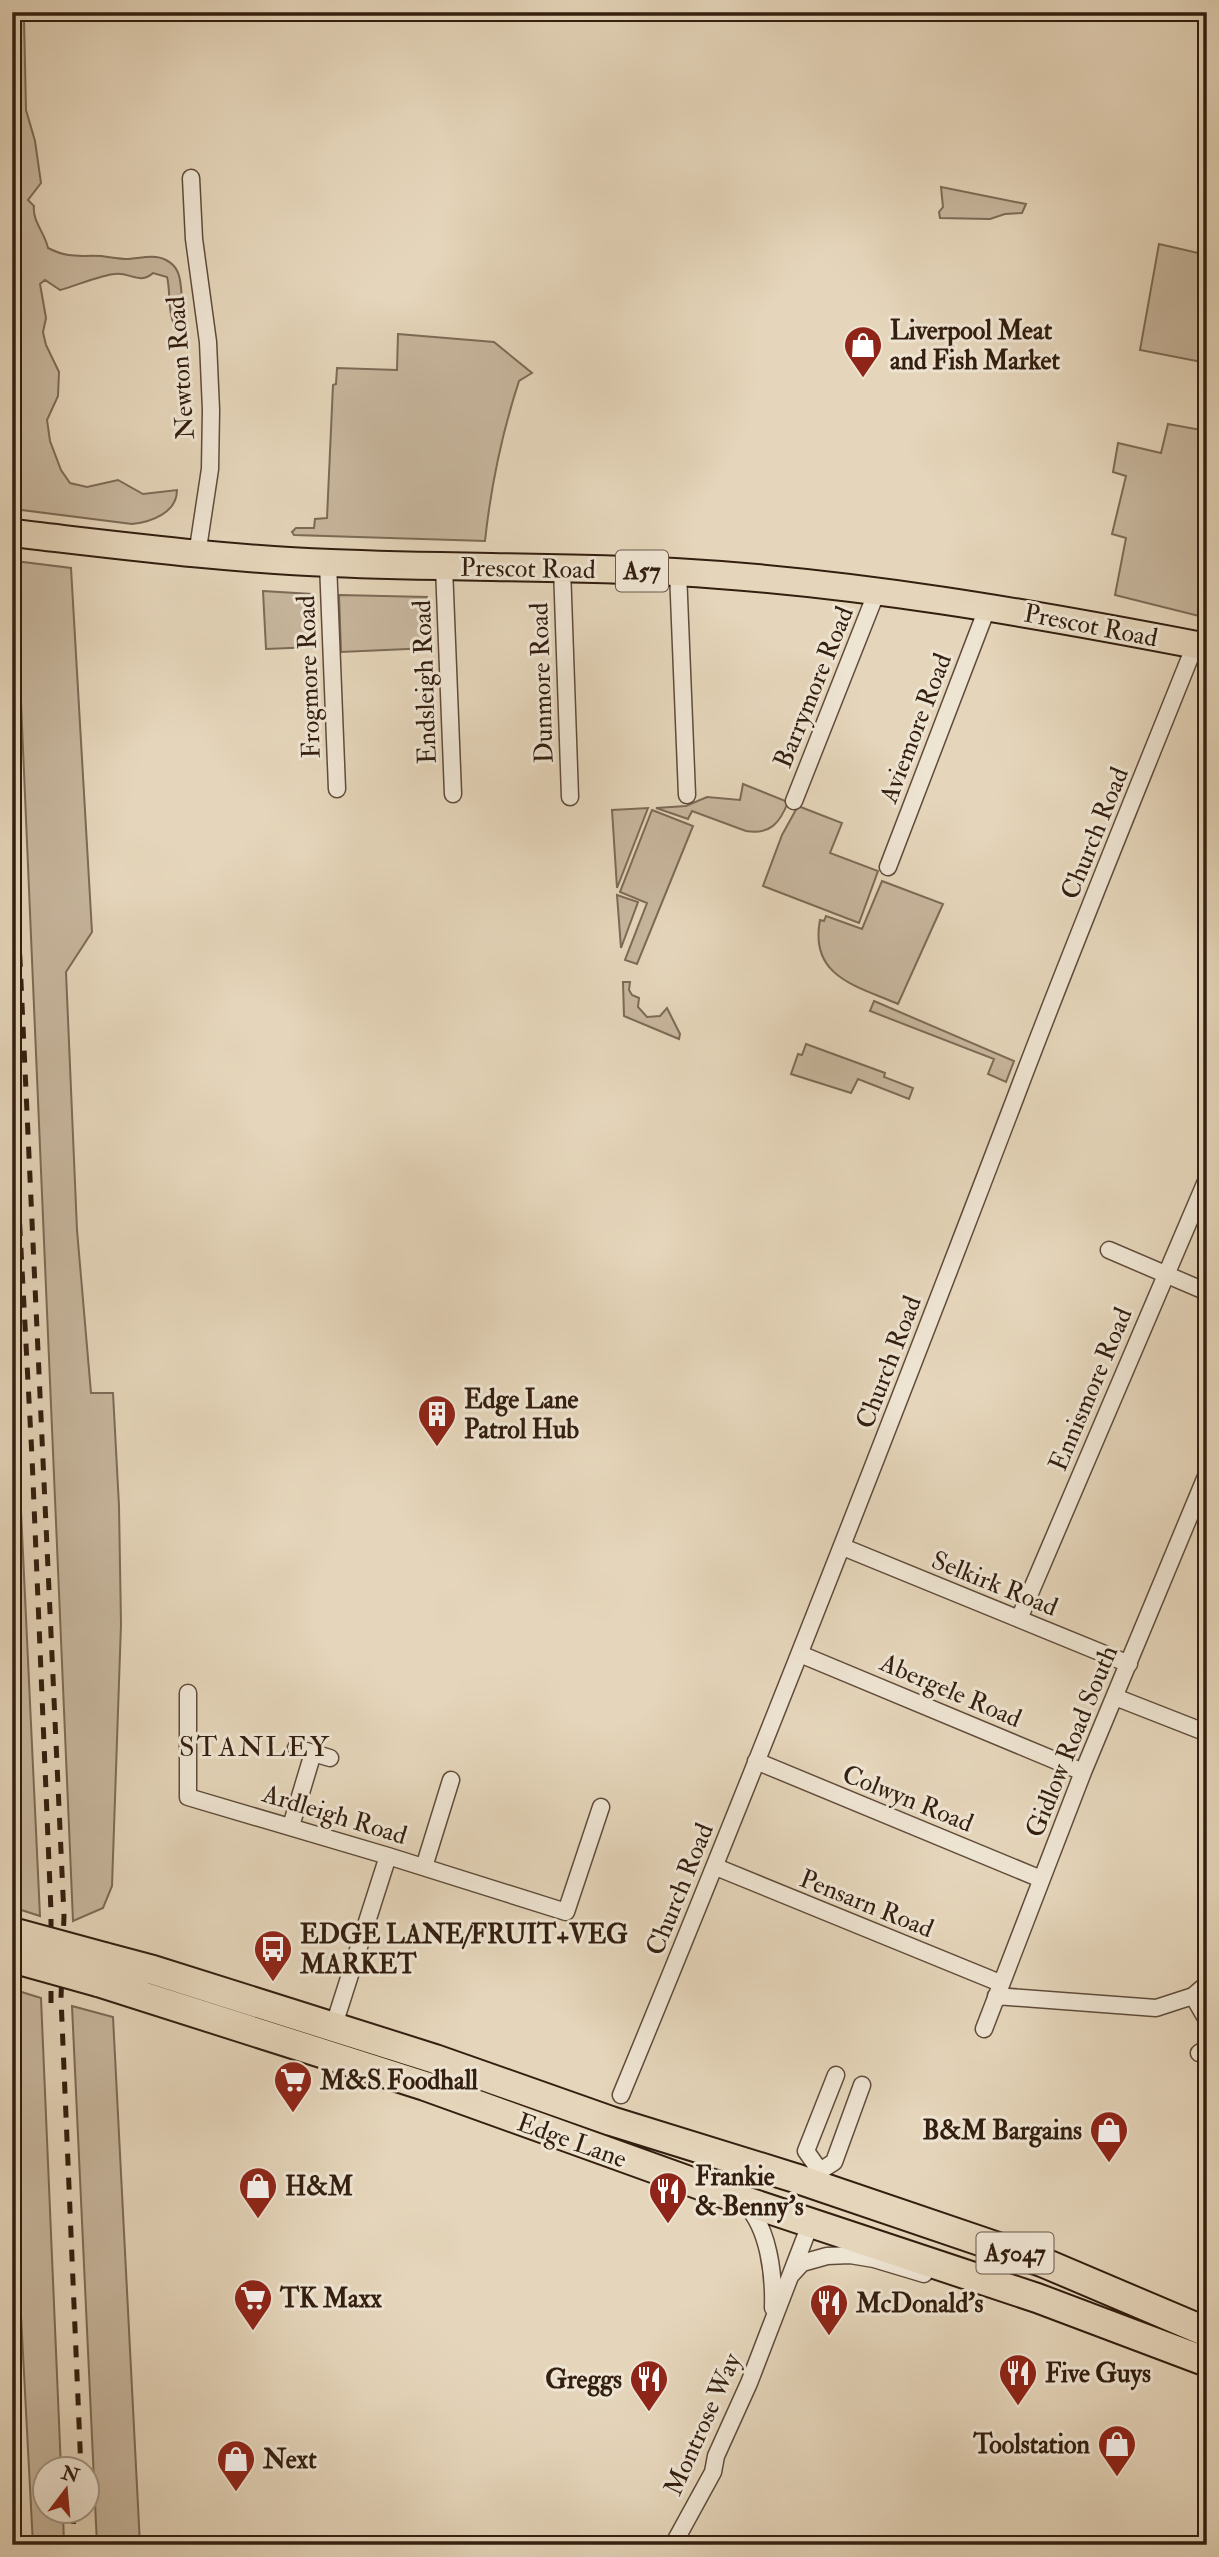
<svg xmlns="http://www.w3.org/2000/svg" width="1219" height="2557" viewBox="0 0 1219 2557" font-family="'IM FELL Double Pica',serif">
<rect width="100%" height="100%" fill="#e5d5ba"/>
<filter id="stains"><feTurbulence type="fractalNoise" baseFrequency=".00286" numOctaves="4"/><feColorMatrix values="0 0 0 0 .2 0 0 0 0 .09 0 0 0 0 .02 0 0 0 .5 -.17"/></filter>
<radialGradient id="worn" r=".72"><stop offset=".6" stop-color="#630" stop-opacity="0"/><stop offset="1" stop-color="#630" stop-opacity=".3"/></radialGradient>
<path fill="#c7b69d" stroke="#7d6a56" stroke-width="2" d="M12,12H23L24,18L26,110L35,141L41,183L28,200L34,206C32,221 45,233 48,248C70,259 79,255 101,256C110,257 119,259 129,259C141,258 155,254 166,260C178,266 180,276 181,288C183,302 183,312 174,324C167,310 171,292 167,277L153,273C140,285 130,272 115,274C101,275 75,286 60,290L45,280L40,284L46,318L43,332L46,345L59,372L58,396L47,420L50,441L61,470L70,483L87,487L118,480L143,494L177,490C177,513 151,522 132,524L14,509Z
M941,187L1026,204L1022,213L1005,214L990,219L940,218L939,212L943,207Z
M1159,244L1207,255V363L1140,350Z
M398,334L494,342L532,373L519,381C502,433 491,485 485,541L294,535L292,532L296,528H314L315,519L327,518L333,385L336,384L337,368L397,370Z
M1168,424L1207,431V618L1115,595L1126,538L1112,534L1126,476L1113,472L1118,443L1161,453Z
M15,561L71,568L92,932L66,972L77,1230L91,1393H113L119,1506L121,1624L112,1886L103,1908L73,1921Z
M263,591L312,594L315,647L266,649Z
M339,595L427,597L430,648L341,652Z
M743,784L788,802C780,823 770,835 746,831L692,811L688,819L656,808L686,806L707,797L740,800Z
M798,806L842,823L830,853L878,871L859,923L763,886L782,835Z
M648,808L617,888L612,810Z
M652,810L693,826L637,964L625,960L647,903L620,892Z
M882,881L943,904L898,1004C857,986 809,977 820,920L824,921L826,916L862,929Z
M617,895L638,902L621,948Z
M623,982H630L629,990L632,995L639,998L638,1007L647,1017L660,1016L667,1008L680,1034L679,1039L624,1016Z
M874,1001L1014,1061L1006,1082L988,1074L994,1059L870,1011Z
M806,1044L885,1073L884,1077L913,1088L909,1099L858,1079L851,1093L791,1074L798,1054L802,1055Z
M12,1319L40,1916L12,1907Z
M12,1989L41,1998L61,2469L46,2470V2512H63L64,2545H33L12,2144Z
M72,2006L113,2017L140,2545H97Z"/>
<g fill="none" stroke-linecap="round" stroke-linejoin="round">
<defs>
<path id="minor" d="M191,178L194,239L208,342L211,410L210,469L197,555
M328,563L337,789
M444,567L453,794
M562,568L570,797
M678,572L687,795
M794,801L877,591
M888,867L988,606
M1109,1250L1207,1292
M843,1547L1129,1664
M1019,1619L1207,1179
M800,1654L1083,1772
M188,1693V1797L388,1856L566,1912L601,1807
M1115,1697L1207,1733
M296,1748L330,1758
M756,1761L1041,1879
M291,1826L313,1753
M424,1867L451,1780
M716,1867L1000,1983
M996,1996L1156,2008L1193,1996L1207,1984
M1193,1996L1207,2020
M333,2028L388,1856
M984,2029L1083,1772L1207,1474
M1199,2053L1207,2048
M621,2095C758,1764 888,1431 1016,1096C1073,945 1135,795 1195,645
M820,2171L834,2162L862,2085
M818,2187L820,2171L806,2151L836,2075
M745,2204C769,2228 774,2275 773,2308
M791,2275L802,2263L827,2256L850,2255L874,2259L924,2274
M673,2545L713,2472L716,2456L749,2383L811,2222"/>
<path id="primary" d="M12,533C118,545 224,559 331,563C445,568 560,566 675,572C854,582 1031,613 1207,647"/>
<path id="trunk" d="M104,1957L153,1970L435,2059L611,2121L795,2178L1042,2262L1207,2332
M98,1982L425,2086L739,2199L1037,2298L1207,2362"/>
</defs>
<use href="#minor" stroke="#604c3a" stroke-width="19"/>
<use href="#primary" stroke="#331e0f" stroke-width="30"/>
<use href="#trunk" stroke="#331e0f" stroke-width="32"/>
<use href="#minor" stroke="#eee4d2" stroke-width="16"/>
<use href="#primary" stroke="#e5d5ba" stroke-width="26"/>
<use href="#trunk" stroke="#e5d5ba" stroke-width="28"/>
<path stroke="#331e0f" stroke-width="5" stroke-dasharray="12 12" stroke-linecap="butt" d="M12,787L64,1916L61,1998L81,2470
M12,1080L32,1457L51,1911V2010
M73,2512L74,2545"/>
<defs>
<path id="trunk-bridge" d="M12,1932L104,1957
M12,1958L98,1982"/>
</defs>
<use href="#trunk-bridge" stroke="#331e0f" stroke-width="32" stroke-linecap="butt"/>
<use href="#trunk-bridge" stroke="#e5d5ba" stroke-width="28"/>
</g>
<defs>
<symbol id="shop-pin" viewBox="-11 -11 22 30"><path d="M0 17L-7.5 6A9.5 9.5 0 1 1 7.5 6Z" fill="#8f2418" stroke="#eee4d2"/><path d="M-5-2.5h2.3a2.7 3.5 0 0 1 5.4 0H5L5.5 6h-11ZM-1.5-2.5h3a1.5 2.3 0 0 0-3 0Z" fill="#fff"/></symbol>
<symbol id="building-pin" viewBox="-11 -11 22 30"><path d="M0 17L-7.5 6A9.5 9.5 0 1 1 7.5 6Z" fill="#8f2418" stroke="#eee4d2"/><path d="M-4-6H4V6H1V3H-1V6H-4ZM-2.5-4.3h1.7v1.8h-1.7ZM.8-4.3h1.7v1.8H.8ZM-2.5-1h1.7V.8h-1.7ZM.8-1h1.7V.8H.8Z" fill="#fff"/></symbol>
<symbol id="bus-pin" viewBox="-11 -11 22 30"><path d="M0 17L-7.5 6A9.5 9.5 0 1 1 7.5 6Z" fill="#8f2418" stroke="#eee4d2"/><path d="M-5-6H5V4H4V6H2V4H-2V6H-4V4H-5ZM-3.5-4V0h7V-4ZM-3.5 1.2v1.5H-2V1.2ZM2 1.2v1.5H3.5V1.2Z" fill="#fff"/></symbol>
<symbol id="supermarket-pin" viewBox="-11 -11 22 30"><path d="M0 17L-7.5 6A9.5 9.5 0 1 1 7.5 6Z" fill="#8f2418" stroke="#eee4d2"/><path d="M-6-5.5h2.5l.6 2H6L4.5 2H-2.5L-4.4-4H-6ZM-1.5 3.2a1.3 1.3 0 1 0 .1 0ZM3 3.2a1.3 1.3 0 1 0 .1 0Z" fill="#fff"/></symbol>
<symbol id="restaurant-pin" viewBox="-11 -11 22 30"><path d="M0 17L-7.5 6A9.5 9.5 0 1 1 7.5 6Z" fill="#8f2418" stroke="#eee4d2"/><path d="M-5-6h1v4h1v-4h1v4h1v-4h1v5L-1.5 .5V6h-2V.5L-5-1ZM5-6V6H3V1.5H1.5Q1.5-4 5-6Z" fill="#fff"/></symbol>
</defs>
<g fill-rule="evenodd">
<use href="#shop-pin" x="841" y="323" width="44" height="60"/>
<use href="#building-pin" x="415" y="1392" width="44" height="60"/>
<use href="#bus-pin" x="251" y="1927" width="44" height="60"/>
<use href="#supermarket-pin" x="271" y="2058" width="44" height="60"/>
<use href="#shop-pin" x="1087" y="2108" width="44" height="60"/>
<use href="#shop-pin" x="236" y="2164" width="44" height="60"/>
<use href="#restaurant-pin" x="646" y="2169" width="44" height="60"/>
<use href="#supermarket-pin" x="231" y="2276" width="44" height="60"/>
<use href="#restaurant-pin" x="807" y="2281" width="44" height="60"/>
<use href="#restaurant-pin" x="996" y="2351" width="44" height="60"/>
<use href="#restaurant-pin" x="627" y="2357" width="44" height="60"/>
<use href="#shop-pin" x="1095" y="2422" width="44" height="60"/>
<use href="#shop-pin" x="214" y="2437" width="44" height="60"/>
</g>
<g text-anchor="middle" stroke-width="6" stroke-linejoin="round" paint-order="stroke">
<g fill="#eee4d2" stroke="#6b594a" stroke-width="2">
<rect x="616" y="550.5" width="52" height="41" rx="5"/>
<rect x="976.5" y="2232.5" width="77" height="41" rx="5"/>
</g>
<g font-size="24" font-weight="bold" fill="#331e0f">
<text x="642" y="579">A57</text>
<text x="1015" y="2261">A5047</text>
</g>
<g font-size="26" font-weight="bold" fill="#331e0f" stroke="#eee4d2" text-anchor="start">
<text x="890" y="339">Liverpool Meat<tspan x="890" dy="30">and Fish Market</tspan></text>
<text x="464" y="1408">Edge Lane<tspan x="464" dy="30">Patrol Hub</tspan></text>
<text x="300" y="1943">EDGE LANE/FRUIT+VEG<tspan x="300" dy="30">MARKET</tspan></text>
<text x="320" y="2089">M&amp;S Foodhall</text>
<text x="1082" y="2139" text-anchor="end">B&amp;M Bargains</text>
<text x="695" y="2185">Frankie<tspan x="695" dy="30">&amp; Benny's</tspan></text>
<text x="285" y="2195">H&amp;M</text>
<text x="280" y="2307">TK Maxx</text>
<text x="856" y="2312">McDonald's</text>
<text x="1045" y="2382">Five Guys</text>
<text x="622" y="2388" text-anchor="end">Greggs</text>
<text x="1090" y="2453" text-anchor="end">Toolstation</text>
<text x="263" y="2468">Next</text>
</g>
<g font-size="26" fill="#331e0f" stroke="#eee4d2">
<text transform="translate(180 368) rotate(-94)" y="9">Newton Road</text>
<text transform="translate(528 568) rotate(1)" y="9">Prescot Road</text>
<text transform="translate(1091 625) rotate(11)" y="9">Prescot Road</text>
<text transform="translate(308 677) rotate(-92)" y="9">Frogmore Road</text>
<text transform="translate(424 682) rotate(-92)" y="9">Endsleigh Road</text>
<text transform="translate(541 683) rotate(-92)" y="9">Dunmore Road</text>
<text transform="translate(813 687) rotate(-68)" y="9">Barrymore Road</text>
<text transform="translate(915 728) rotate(-69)" y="9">Aviemore Road</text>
<text transform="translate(1094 833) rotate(-68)" y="9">Church Road</text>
<text transform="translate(888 1362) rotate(-69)" y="9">Church Road</text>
<text transform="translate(1090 1389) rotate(-67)" y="9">Ennismore Road</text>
<text transform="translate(995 1583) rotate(22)" y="9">Selkirk Road</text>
<text transform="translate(951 1690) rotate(23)" y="9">Abergele Road</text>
<text transform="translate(1071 1741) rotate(-68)" y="9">Gidlow Road South</text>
<text transform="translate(908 1798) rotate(22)" y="9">Colwyn Road</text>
<text transform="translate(335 1814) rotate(17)" y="9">Ardleigh Road</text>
<text transform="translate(679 1889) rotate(-68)" y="9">Church Road</text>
<text transform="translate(867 1903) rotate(22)" y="9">Pensarn Road</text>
<text transform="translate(572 2140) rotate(20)" y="9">Edge Lane</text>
<text transform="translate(702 2424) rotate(-66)" y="9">Montrose Way</text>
</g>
<g font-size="28" letter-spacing="2" fill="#331e0f" stroke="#eee4d2">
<text x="255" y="1756">STANLEY</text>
</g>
</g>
<rect width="1219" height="2557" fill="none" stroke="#e5d5ba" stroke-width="42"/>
<rect x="14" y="14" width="1191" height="2529" fill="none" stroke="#331e0f" stroke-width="3.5"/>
<rect x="21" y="21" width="1177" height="2515" fill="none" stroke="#331e0f" stroke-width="2"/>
<g transform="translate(66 2490) rotate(16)"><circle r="33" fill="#eee4d2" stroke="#a39584" stroke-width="2"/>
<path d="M0-5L12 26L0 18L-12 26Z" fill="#8f2418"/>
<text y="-10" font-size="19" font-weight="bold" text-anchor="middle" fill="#331e0f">N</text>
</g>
<rect width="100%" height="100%" filter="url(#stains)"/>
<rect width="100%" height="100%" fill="url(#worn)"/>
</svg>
